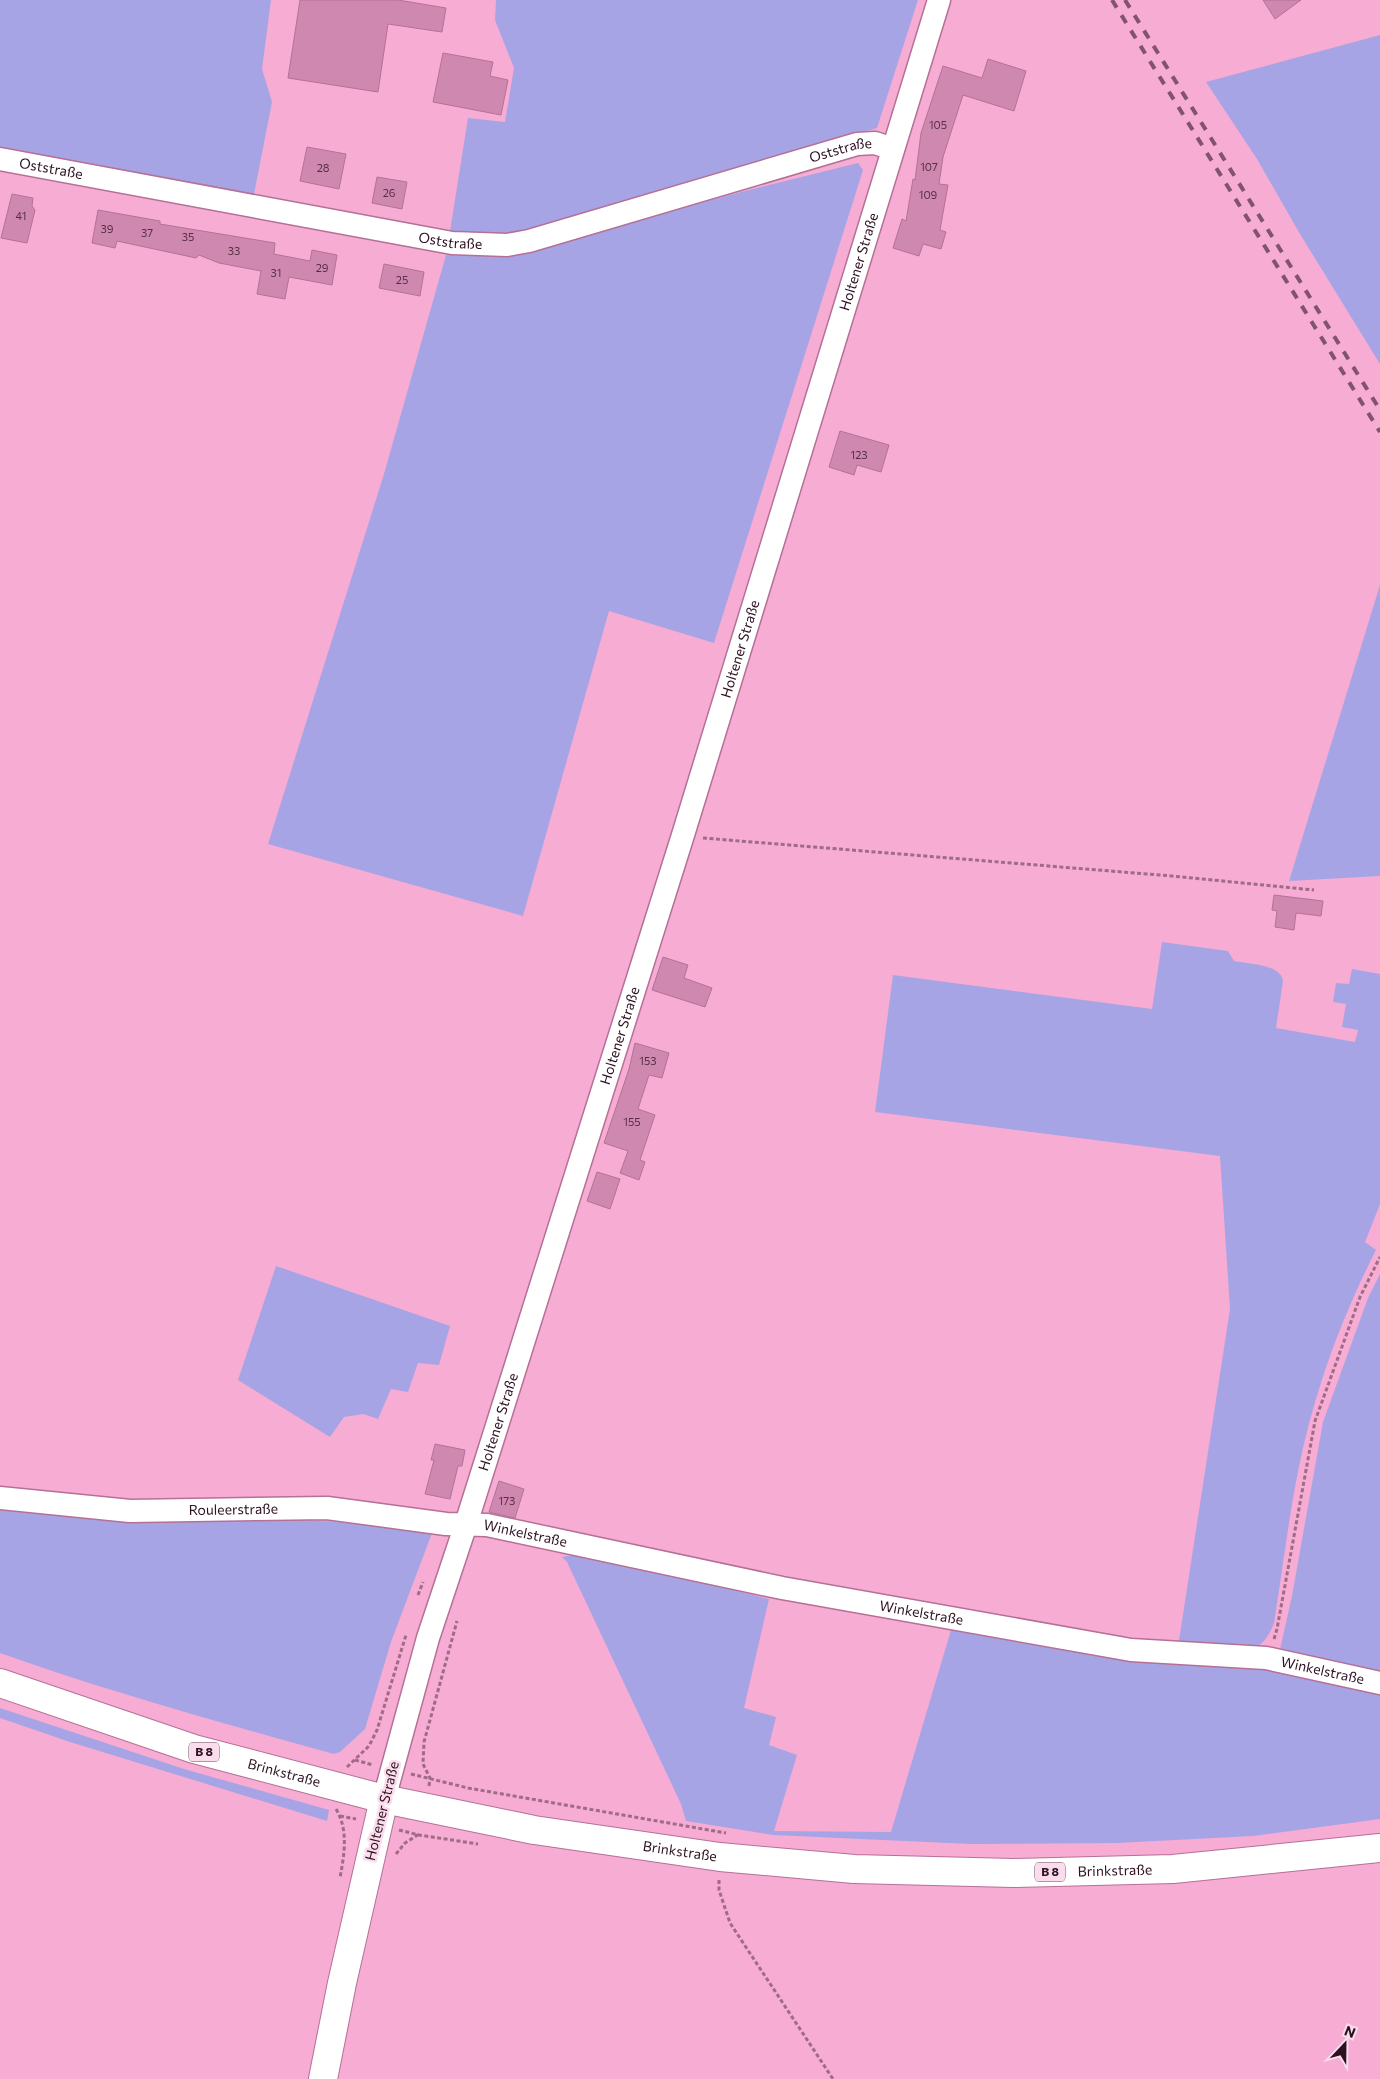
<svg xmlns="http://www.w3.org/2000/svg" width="1380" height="2079" viewBox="0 0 1380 2079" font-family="Commissioner,sans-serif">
<rect width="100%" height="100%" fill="#f6acd3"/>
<path fill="#a7a4e6" d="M0,0H271L262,69L272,102L254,194L0,147Z
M496,0H918L877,128L540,226L495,236L450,231L468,118L505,122L514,68L495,20Z
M1380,35V364L1300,234L1257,159L1206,82Z
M858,163L863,170L714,643L609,611L523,916L268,844L384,474L446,255L504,256L737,193Z
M1380,585V876L1289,881Z
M1162,942L1228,951L1234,961C1248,964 1281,964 1283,981L1276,1028L1355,1042L1358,1030L1342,1027L1346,1004L1333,1002L1336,983L1349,984L1352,969L1380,974V1204L1365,1242L1376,1250C1348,1305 1326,1361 1310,1420C1292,1486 1285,1555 1274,1623C1270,1633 1266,1642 1255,1648L1178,1647L1230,1309L1220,1156L875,1112L893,975L1152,1009Z
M276,1266L450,1326L439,1365L418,1363L408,1392L391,1389L378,1419L363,1414L344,1417L330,1437L238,1380Z
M1380,1274V1677L1279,1654L1292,1596L1323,1422L1368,1298Z
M0,1507L346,1522L398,1527L432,1533L391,1642L365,1729L340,1752L334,1754C222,1723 110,1692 0,1653Z
M584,1553L769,1599L744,1708L776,1717L769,1745L797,1755L774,1831L891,1832L951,1630L982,1631L1218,1660L1380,1690V1819L1253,1836L1117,1843L971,1844L773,1835L686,1821L681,1804L567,1562L562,1557Z
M0,1708L184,1769L329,1810L327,1821L70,1742L0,1718Z"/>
<path fill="#cf88af" stroke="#b67197" d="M300,0H398L446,8L442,32L388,24L378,92L288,78Z
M1263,0H1301L1275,19Z
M443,53L493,62L490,76L508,80L501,115L433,102Z
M988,59L1026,71L1014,111L963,95L943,157L939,184L948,185L940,230L946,232L941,249L923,244L919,256L893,248L902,219L906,221L913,179L915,180L921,133L943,66L982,78Z
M307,147L346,154L339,189L300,181Z
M377,177L407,182L402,209L372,203Z
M12,194L33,198L32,206L35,210L27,243L1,238Z
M98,210L160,221V224L275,243L274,254L310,261L312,250L337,255L332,285L289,277L285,299L257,294L261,271L219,263L199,255L196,258L117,241L115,248L92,243Z
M384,264L424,272L420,296L379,288Z
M840,431L889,445L881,472L857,465L854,475L829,467Z
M1274,895L1323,901L1321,916L1296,913L1294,930L1275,927L1277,911L1272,910Z
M663,957L688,965L684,978L712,988L705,1007L652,990Z
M635,1043L669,1053L662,1078L649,1075L638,1109L655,1115L640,1160L645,1162L639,1180L620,1173L628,1151L604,1143L629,1069Z
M597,1172L620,1179L610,1209L587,1201Z
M435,1444L465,1450L462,1466H458L450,1499L425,1494L434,1460H431Z
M499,1481L524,1489L515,1518L489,1512Z"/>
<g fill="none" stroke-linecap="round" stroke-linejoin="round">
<defs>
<g id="minor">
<path id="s1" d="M0,159L452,243L507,245L529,241L857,144L875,143L893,149"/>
<path id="s2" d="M0,1498L130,1511L327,1508L446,1524L487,1525L782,1588L1131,1650L1266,1658L1380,1683"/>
<path id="s3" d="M384,1799L428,1638L466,1524L683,835L939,0"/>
</g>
<path id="secondary" d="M323,2079L342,1983L384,1799"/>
<g id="primary">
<path id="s4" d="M0,1683L194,1749L384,1799L534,1830L720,1857L854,1869L1013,1873L1173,1869L1380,1848"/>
</g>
</defs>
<use href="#minor" stroke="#b57096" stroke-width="25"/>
<use href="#secondary" stroke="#b57096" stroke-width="30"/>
<use href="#primary" stroke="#b57096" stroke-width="30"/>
<path stroke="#a06b87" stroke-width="3" stroke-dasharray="4 2.5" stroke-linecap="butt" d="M703,838L1172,876L1314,890
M418,1595L423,1582
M1274,1639L1277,1629L1315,1421L1360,1297L1380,1257
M355,1760L373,1765
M347,1767L369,1746L377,1730L406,1635
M411,1774L468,1788L726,1833
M429,1786L430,1778L423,1764L424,1742L457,1621
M336,1809C349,1831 344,1855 340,1878
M340,1816L356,1819
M399,1830L419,1835L478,1844
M396,1854L405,1843L419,1834
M719,1880V1890L730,1923L833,2079"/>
<use href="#minor" stroke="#fff" stroke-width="22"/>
<use href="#secondary" stroke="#fff" stroke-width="28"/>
<use href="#primary" stroke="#fff" stroke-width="28"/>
<path stroke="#81536c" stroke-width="4" stroke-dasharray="9 9" stroke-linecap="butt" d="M1112,0L1380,432
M1125,0L1380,410"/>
</g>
<g text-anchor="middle" stroke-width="5" stroke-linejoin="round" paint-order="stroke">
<g font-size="11" fill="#553044">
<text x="938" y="129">105</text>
<text x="929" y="171">107</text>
<text x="323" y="172">28</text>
<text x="389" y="197">26</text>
<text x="928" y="199">109</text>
<text x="21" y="220">41</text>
<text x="107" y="233">39</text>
<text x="147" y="237">37</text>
<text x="188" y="241">35</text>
<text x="234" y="255">33</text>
<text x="322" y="272">29</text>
<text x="276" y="277">31</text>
<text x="402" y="284">25</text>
<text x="859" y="459">123</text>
<text x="648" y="1065">153</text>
<text x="632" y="1126">155</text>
<text x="507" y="1505">173</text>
</g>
<g fill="#fbdcec" stroke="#6a4f5e" stroke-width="1">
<rect x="189" y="1742.5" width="30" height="19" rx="4"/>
<rect x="1035" y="1862.5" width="30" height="19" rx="4"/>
</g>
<g font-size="12" font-weight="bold" fill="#2c1221">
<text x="204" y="1756">B 8</text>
<text x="1050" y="1876">B 8</text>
</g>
<g font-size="14" fill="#2c1221" stroke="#fbdcec">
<text dy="5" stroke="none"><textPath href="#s1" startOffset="862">Oststraße</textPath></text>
<text dy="5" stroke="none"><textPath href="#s1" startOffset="52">Oststraße</textPath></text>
<text dy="5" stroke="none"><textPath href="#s1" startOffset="458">Oststraße</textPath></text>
<text dy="5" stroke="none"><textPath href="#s3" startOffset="1609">Holtener Straße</textPath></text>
<text dy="5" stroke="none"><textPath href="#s3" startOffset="1204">Holtener Straße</textPath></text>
<text dy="5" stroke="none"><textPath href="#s3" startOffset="799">Holtener Straße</textPath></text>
<text dy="5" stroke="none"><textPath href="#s3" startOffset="394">Holtener Straße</textPath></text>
<text dy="5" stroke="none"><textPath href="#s2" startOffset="234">Rouleerstraße</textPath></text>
<text dy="5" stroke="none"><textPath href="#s2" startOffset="528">Winkelstraße</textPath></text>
<text dy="5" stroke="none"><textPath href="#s2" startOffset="932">Winkelstraße</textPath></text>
<text dy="5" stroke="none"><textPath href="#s2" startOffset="1338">Winkelstraße</textPath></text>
<text dy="5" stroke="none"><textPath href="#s4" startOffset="298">Brinkstraße</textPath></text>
<text transform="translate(382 1811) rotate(-76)" y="5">Holtener Straße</text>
<text dy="5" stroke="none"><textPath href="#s4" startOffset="702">Brinkstraße</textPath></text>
<text dy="5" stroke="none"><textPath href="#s4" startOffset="1138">Brinkstraße</textPath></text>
</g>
</g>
<g transform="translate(1345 2044) rotate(22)" stroke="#fbdcec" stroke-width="4" paint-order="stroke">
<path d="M0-4L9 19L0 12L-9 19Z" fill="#2c1221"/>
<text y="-8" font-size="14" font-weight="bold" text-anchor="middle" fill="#2c1221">N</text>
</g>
</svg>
